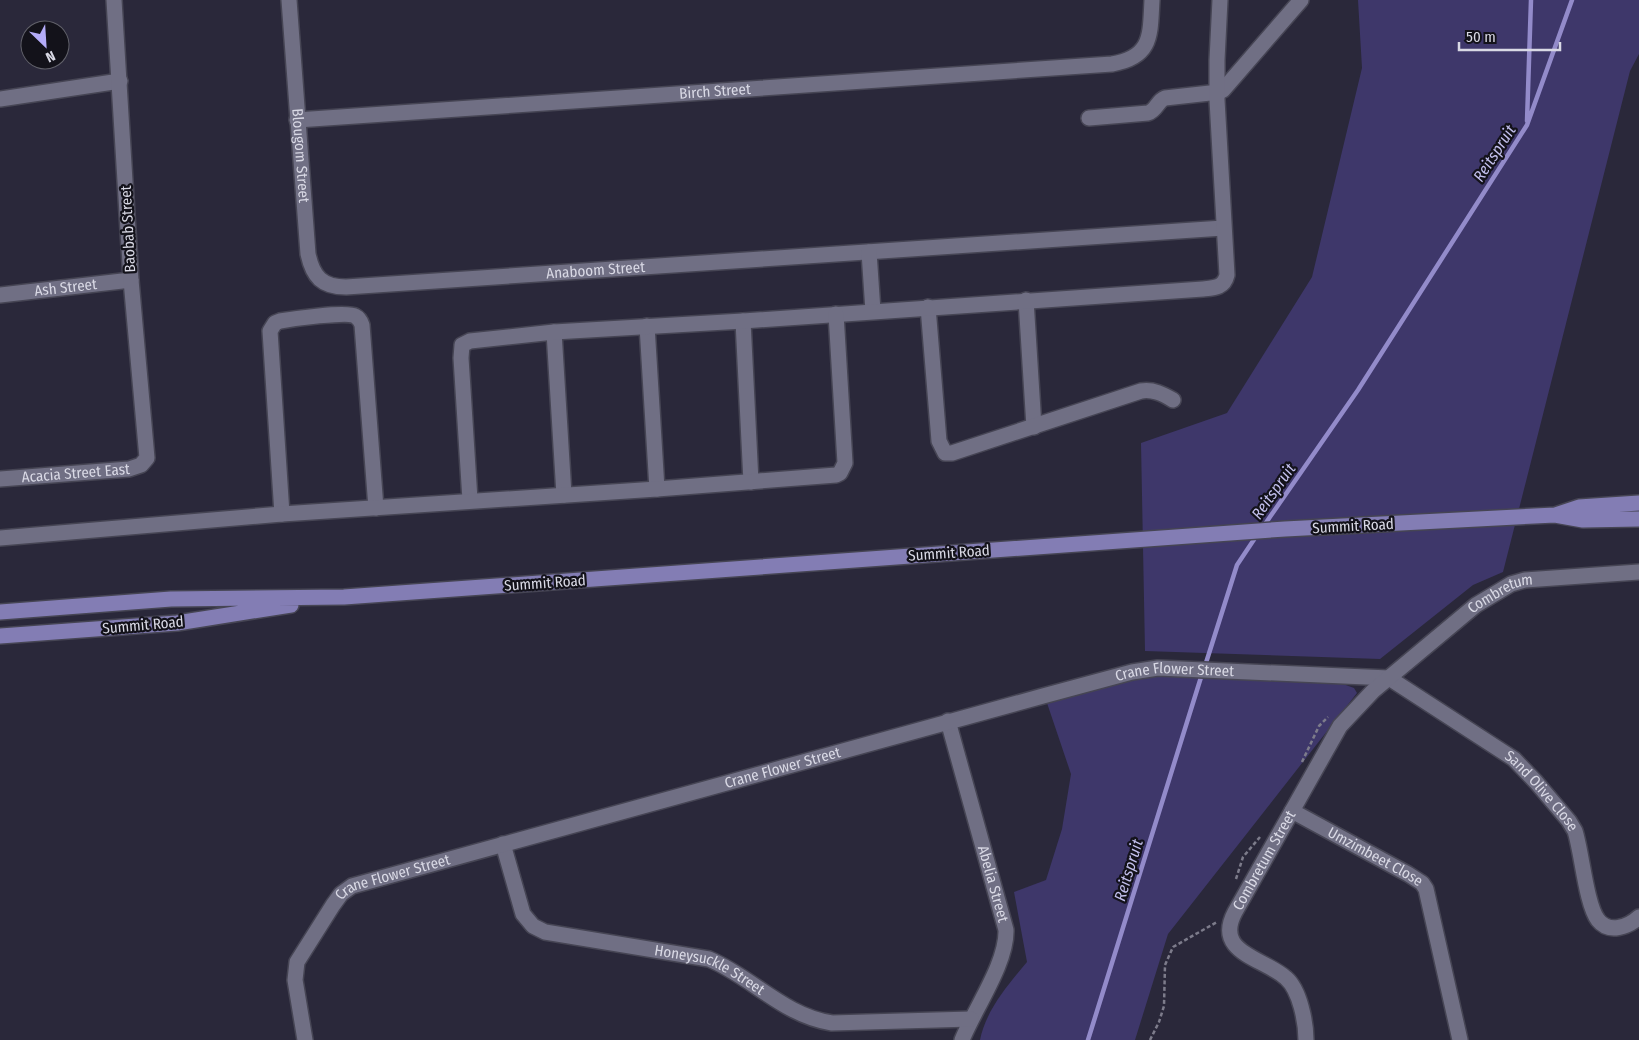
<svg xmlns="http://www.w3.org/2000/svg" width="1639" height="1040" viewBox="0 0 1639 1040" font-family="'Fira Sans Condensed',sans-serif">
<rect width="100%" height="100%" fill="#2a283a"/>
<path fill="#3e376a" d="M1358,0H1639V54L1630,71L1503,572L1473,585L1380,659L1145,651L1141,443L1227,413L1312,277L1362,68Z
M1158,675L1343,684L1354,688L1357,693L1168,934L1135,1040H980C986,1010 1008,985 1027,962L1014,892L1046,880L1062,829L1071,774L1047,703L1129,681Z"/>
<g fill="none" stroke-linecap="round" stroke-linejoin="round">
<path stroke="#938bca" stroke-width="4.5" d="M1527,121L1531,0
M1263,527L1358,390L1527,125L1572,0
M1205,666L1237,565L1257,535
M1088,1040L1202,674"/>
<defs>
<g id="minor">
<path id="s1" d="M289,0L308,254C313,277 322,287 346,287L1223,228"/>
<path d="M0,99L120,81"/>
<path d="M1089,118L1148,113C1157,110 1157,101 1165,98L1219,92L1223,90L1301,0"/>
<path id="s2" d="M297,120L1112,64C1153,57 1150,34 1152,0"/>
<path d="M869,252L873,311"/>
<path id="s3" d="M0,295L131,280"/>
<path d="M1026,300L1034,427"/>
<path d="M928,307L939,441L945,453H952L1141,391C1153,389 1163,394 1173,400"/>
<path d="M743,321L751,482"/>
<path d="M647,326L657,489"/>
<path d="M554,332L564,495"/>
<path id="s4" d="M0,479L129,469L141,465L147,458L131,280L114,0"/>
<path d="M470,500L461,358L462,345L470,341L554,332L743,321L1203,289C1214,288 1224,288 1227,275L1217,100V60L1220,0"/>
<path d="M282,514L270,331L275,323L280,321C292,319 347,311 355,316C359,318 361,322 362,325L376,508"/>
<path d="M0,538L282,514L657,489L836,475L840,473L845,463L836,314"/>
<path id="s5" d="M948,721L1006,930C1007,963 975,1008 962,1040"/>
<path id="s6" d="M1292,811L1408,874L1422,883L1426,889L1460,1040"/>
<path id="s7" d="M503,844L523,914L533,926L545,932L709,959C752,977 784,1016 832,1023L971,1019"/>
<path id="s8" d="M305,1040L295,980L297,962L333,905L341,894L352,886L1043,696L1132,672L1158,668L1389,678L1514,759L1536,782L1569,821L1575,831C1582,853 1586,904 1598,920C1609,934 1628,927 1639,917"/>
<path id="s9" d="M1306,1040C1306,1023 1300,990 1286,978C1264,958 1213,953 1235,912L1340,726L1373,691L1476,605L1511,584L1525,580L1639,572"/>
</g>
<path id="major" d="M1555,515L1579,507L1639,503
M0,612L171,599L344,597L1285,529L1555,515L1583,520L1639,519
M0,636L177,623L291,605"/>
</defs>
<use href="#minor" stroke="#464554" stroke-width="18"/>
<use href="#major" stroke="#464554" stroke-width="18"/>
<path stroke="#7d7c8b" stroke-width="2.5" stroke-dasharray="4 2.5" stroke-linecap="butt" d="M1302,762L1319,726L1328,717
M1236,879L1243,857L1260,837
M1150,1040L1159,1022L1164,1006L1165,965L1173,947L1217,922"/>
<use href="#minor" stroke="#706f84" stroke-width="15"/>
<use href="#major" stroke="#837db4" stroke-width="15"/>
</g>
<g text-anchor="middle" stroke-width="4.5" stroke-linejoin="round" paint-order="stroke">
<g font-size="15" fill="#d9d9e5" stroke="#13121a">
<text dy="5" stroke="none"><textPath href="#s2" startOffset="419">Birch Street</textPath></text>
<text dy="5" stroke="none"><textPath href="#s1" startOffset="156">Blougom Street</textPath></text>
<text transform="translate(128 229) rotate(-93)" y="5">Baobab Street</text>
<text dy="5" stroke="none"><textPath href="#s1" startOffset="561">Anaboom Street</textPath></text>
<text dy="5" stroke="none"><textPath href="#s3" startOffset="66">Ash Street</textPath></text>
<text dy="5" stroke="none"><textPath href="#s4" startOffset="76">Acacia Street East</textPath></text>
<text transform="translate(1353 526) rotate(-3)" y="5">Summit Road</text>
<text transform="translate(949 553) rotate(-4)" y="5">Summit Road</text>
<text transform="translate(545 583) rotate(-4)" y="5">Summit Road</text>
<text dy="5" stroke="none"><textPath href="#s9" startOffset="586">Combretum</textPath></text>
<text transform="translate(143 625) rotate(-5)" y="5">Summit Road</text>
<text dy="5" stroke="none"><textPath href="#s8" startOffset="1025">Crane Flower Street</textPath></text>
<text dy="5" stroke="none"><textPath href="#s8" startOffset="620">Crane Flower Street</textPath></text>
<text dy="5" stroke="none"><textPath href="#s8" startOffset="1431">Sand Olive Close</textPath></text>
<text dy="5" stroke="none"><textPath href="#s6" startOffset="95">Umzimbeet Close</textPath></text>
<text dy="5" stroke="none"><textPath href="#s9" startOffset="222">Combretum Street</textPath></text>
<text dy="5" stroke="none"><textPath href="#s8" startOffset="215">Crane Flower Street</textPath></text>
<text dy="5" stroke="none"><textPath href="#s5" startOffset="169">Abelia Street</textPath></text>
<text dy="5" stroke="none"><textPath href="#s7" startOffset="272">Honeysuckle Street</textPath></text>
</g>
<g font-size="16" font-style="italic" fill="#c3c0ed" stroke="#13121a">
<text transform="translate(1494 153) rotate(-57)" y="6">Reitspruit</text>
<text transform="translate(1273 491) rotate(-55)" y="6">Reitspruit</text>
<text transform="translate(1128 870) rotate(-73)" y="6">Reitspruit</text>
</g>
</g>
<g transform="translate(45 45) rotate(155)"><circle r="24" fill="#13121a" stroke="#62626b"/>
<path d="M0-4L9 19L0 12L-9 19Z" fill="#b4acf9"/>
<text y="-8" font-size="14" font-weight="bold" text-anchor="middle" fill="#d9d9e5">N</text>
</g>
<path d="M1459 42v8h101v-8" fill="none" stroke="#d9d9e5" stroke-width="2.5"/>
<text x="1466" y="42" font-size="15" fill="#d9d9e5" stroke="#13121a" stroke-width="4" paint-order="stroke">50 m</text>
</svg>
